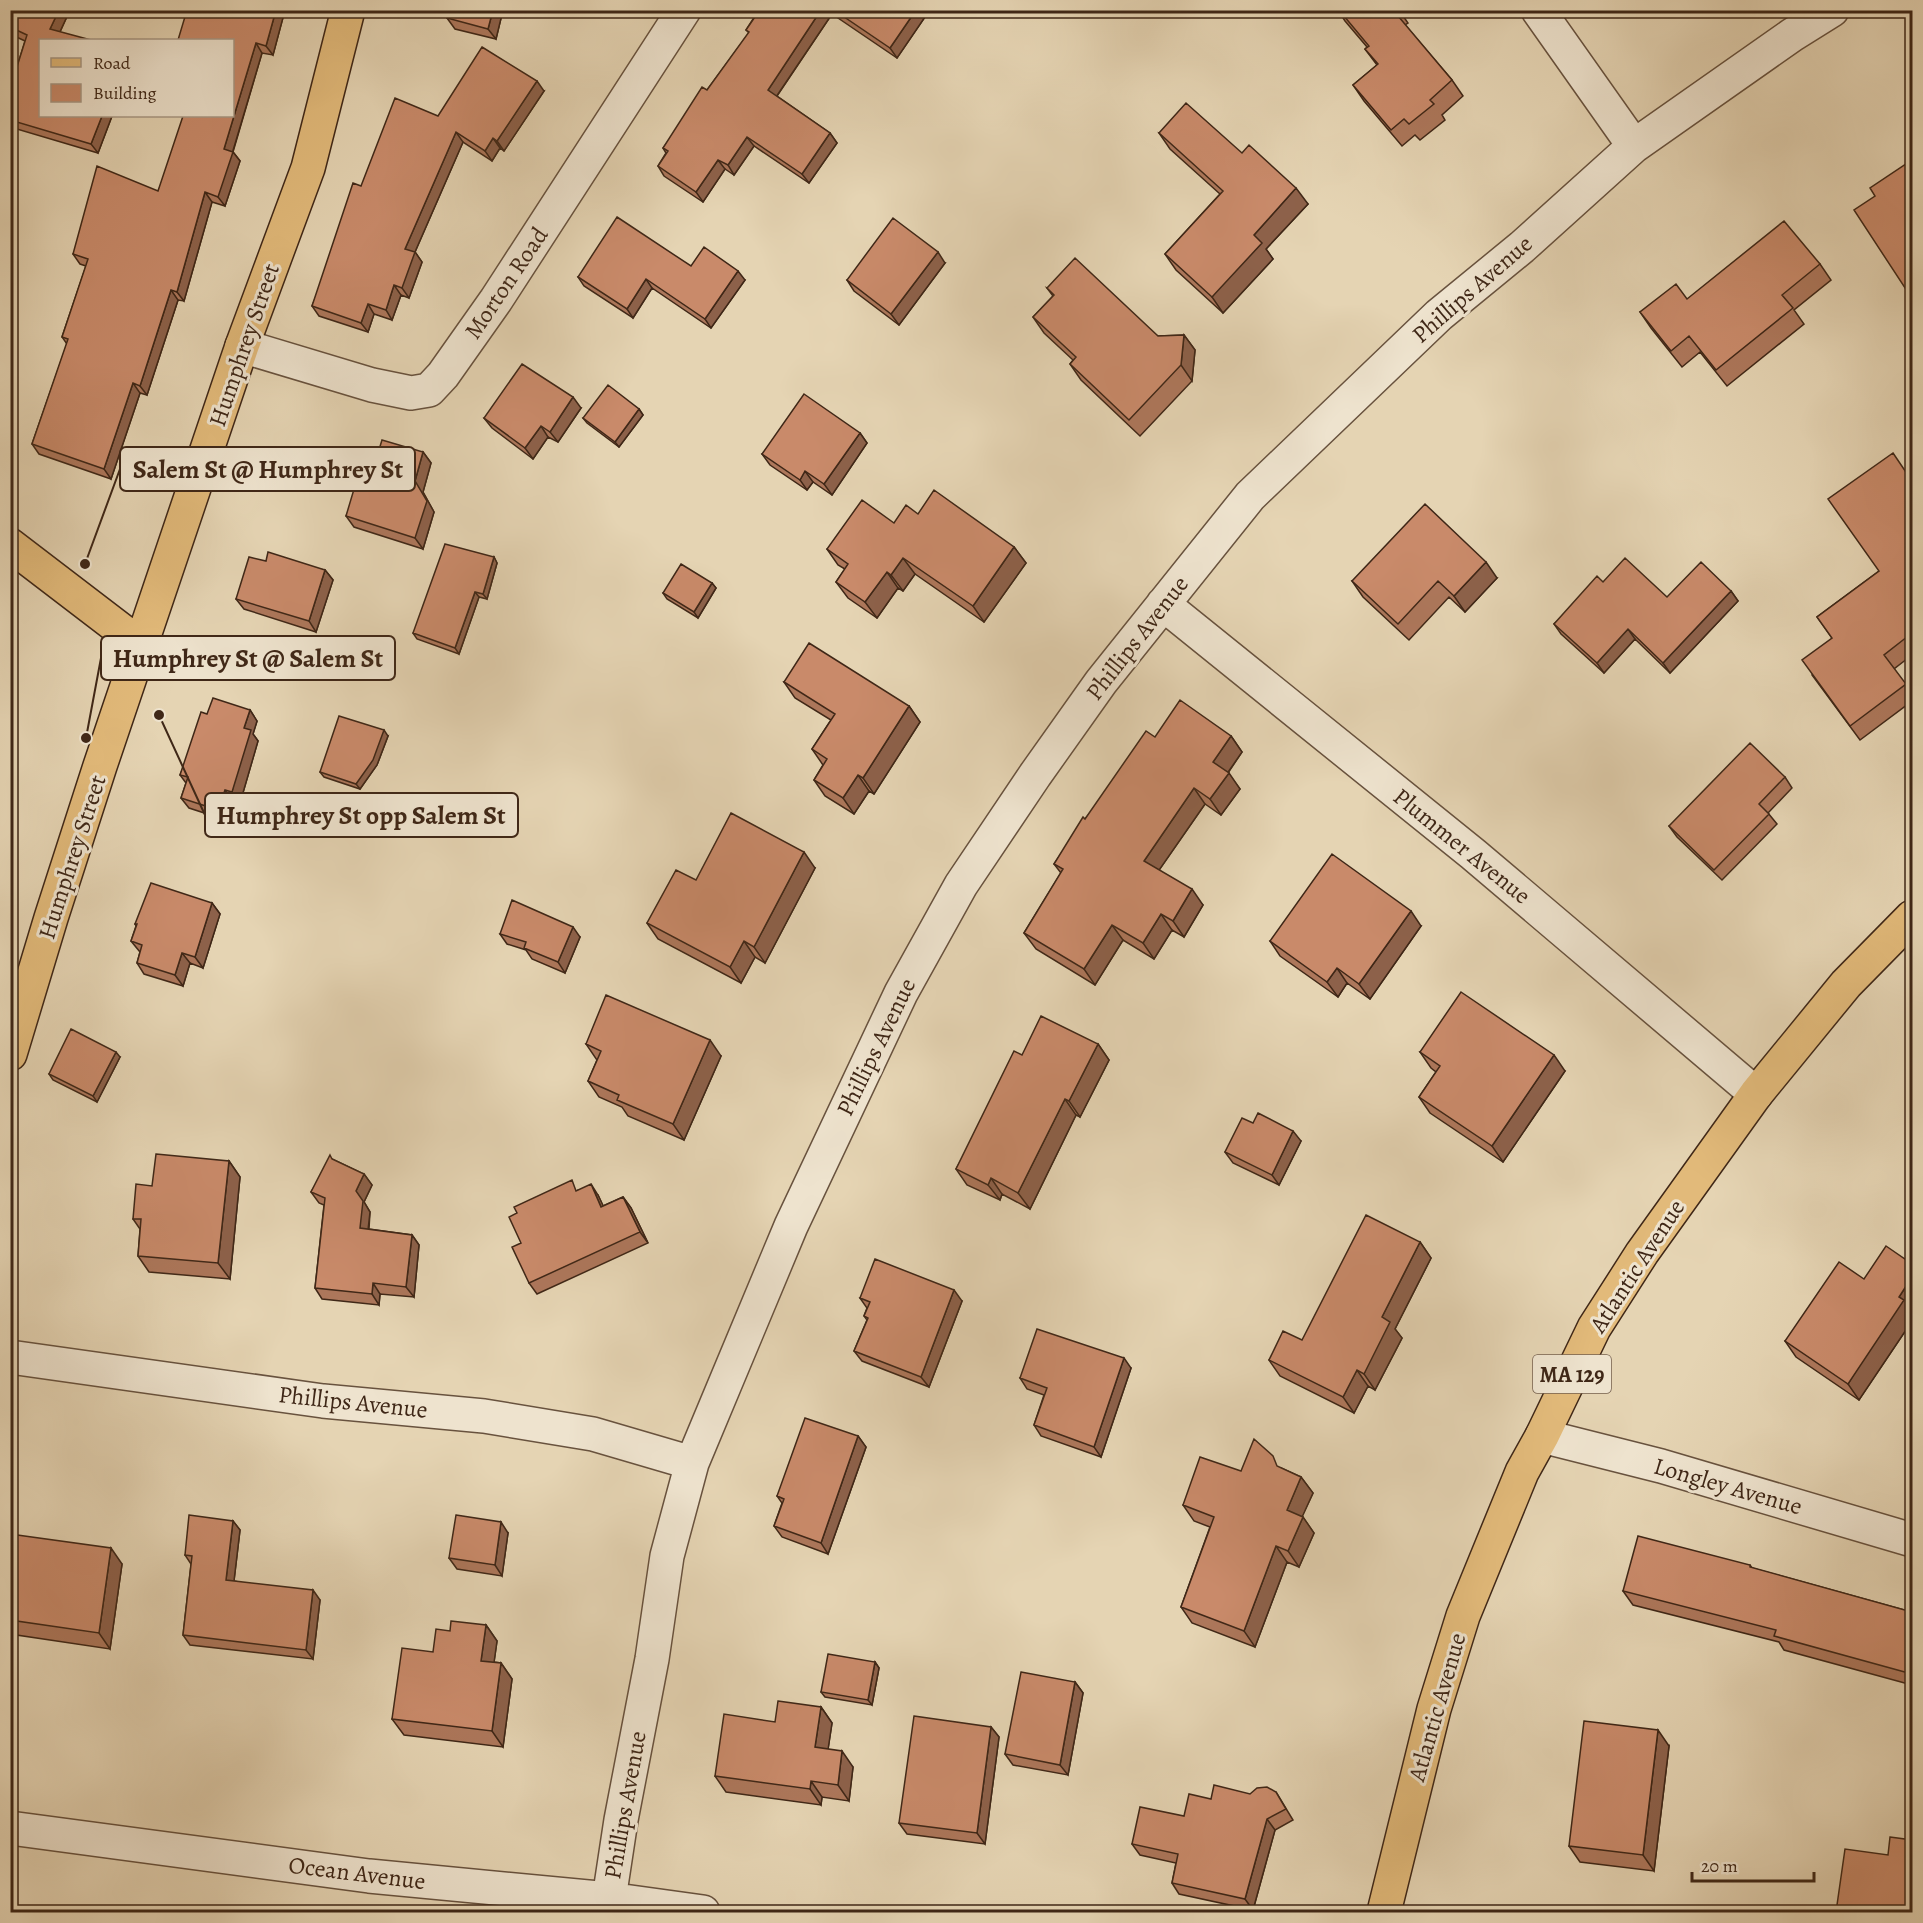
<svg xmlns="http://www.w3.org/2000/svg" width="1923" height="1923" viewBox="0 0 1923 1923" font-family="Alegreya,serif">
<rect width="100%" height="100%" fill="#e5d4b3"/>
<filter id="stains"><feTurbulence type="fractalNoise" baseFrequency=".00333" numOctaves="4"/><feColorMatrix values="0 0 0 0 .2 0 0 0 0 .09 0 0 0 0 .02 0 0 0 .5 -.17"/></filter>
<radialGradient id="worn" r=".72"><stop offset=".6" stop-color="#630" stop-opacity="0"/><stop offset="1" stop-color="#630" stop-opacity=".3"/></radialGradient>
<g fill="none" stroke-linecap="round" stroke-linejoin="round">
<defs>
<path id="minor" d="M1538,10L1634,146
M242,346L372,385L411,393L429,390L443,375L496,300L684,10
M1163,604L1473,854L1756,1094
M10,1357L323,1401L484,1416L593,1434L692,1463
M1542,1436L1661,1466L1912,1540
M10,1828L369,1876L609,1899L703,1912
M609,1899L621,1820L652,1659L667,1556L692,1463L791,1226L901,993L961,885L1035,775L1101,682L1250,496L1439,315L1522,247L1634,146L1792,35L1832,10"/>
<path id="major" d="M10,545L142,646
M10,1054L51,918L100,766L242,346L308,168L348,10
M1384,1912L1434,1709L1463,1616L1522,1472L1542,1436L1594,1328L1642,1253L1756,1094L1846,984L1912,917"/>
</defs>
<use href="#minor" stroke="#68523e" stroke-width="36"/>
<use href="#major" stroke="#3f2717" stroke-width="36"/>
<use href="#minor" stroke="#eee3ce" stroke-width="33"/>
<use href="#major" stroke="#e2ba7a" stroke-width="33"/>
</g>
<path fill="#ad775b" stroke="#3f2717" stroke-width="1.5" d="M10,10H70L60,32L112,116L98,153L10,127V89L25,41L10,34Z
M285,10L273,55L262,53L233,152L240,161L225,206L212,202L184,301L178,300L147,395L140,393L111,479L39,454L32,444L67,344L62,337L86,266L80,264L73,254L158,191L232,40Z
M449,10H503L496,39L455,29L447,18Z
M752,10H921L925,17L897,58L832,14L777,96L830,133L837,143L809,183L754,146L734,175L725,169L703,202L664,176L658,166L666,153L663,148L707,90L749,33L746,30L755,16Z
M1338,10H1399L1408,23L1405,25L1452,80L1463,96L1442,115L1445,120L1420,140L1415,135L1402,146L1364,101L1353,85L1377,65L1365,49L1367,47L1345,21Z
M544,91L504,151L500,148L492,161L463,142L415,252L422,262L409,298L401,295L392,320L374,314L368,332L319,316L312,306L361,186L438,116Z
M1159,133L1242,153L1308,204L1266,249L1273,259L1223,313L1176,270L1165,254L1220,194L1170,149Z
M945,263L899,325L854,291L847,280Z
M1820,264L1831,280L1794,310L1804,324L1727,386L1700,352L1682,367L1651,328L1640,312L1687,299Z
M691,266L745,280L711,328L652,288L633,318L584,286L578,277Z
M1047,288L1158,336L1184,335L1195,350L1192,381L1140,436L1081,380L1070,364L1073,360L1044,333L1033,317L1053,296Z
M581,408L558,442L548,437L533,459L492,428L484,418Z
M639,409L643,415L619,447L587,423L583,418Z
M860,433L867,443L832,495L813,482L807,490L770,465L762,454Z
M423,452L431,463L423,492L434,512L423,549L354,527L346,516L378,453Z
M1912,481V655L1894,669L1912,694V701L1860,740L1812,675L1832,638L1817,617L1879,571Z
M918,514L1014,547L1026,563L984,622L915,574L903,591L898,588L877,618L848,598L836,582L845,569L838,565L827,549Z
M494,557L497,563L487,599L479,597L459,654L417,639L413,633Z
M266,561L325,570L333,580L316,632L244,609L236,599Z
M1497,578L1465,612L1449,597L1409,640L1363,597L1352,581Z
M1603,582L1667,597L1731,591L1738,601L1670,673L1635,639L1604,673L1561,634L1554,624Z
M712,583L716,588L698,618L667,599L663,593Z
M784,682L909,706L920,722L874,794L869,791L854,814L825,796L814,780L823,765L812,749L831,720L795,698Z
M250,710L257,721L253,734L258,741L240,803L232,800L226,820L189,808L181,798L186,783L180,775L207,714Z
M388,736L377,765L360,789L324,777L320,772Z
M1231,736L1242,752L1228,773L1240,789L1221,815L1205,804L1159,870L1203,905L1184,937L1172,930L1154,959L1123,940L1095,985L1036,949L1024,933L1061,873L1054,864L1085,819L1155,737Z
M1785,777L1792,788L1768,813L1777,824L1722,880L1677,837L1669,826Z
M815,868L765,963L755,957L741,983L658,939L647,923L696,880Z
M212,903L220,914L203,968L190,963L183,986L144,974L137,963L140,952L131,941L136,926L135,924Z
M1421,926L1370,999L1347,983L1338,997L1280,956L1270,941Z
M500,934L580,937L565,973L532,959L526,950L507,944Z
M586,1044L721,1056L684,1140L628,1116L622,1107L599,1097L588,1081L597,1060Z
M1098,1044L1109,1060L1080,1117L1076,1115L1030,1209L1002,1194L1000,1200L967,1185L956,1169L1022,1055Z
M1420,1052L1565,1071L1503,1162L1430,1113L1419,1097L1436,1072L1431,1068Z
M120,1057L97,1102L53,1080L49,1074Z
M1253,1123L1301,1141L1279,1185L1233,1163L1225,1152Z
M332,1159L364,1174L372,1185L364,1202L370,1212L369,1229L412,1235L419,1245L414,1297L380,1294L379,1305L322,1299L315,1288L324,1205L319,1203L311,1192Z
M229,1161L240,1177L230,1279L149,1272L138,1256L140,1229L133,1219L152,1186Z
M578,1190L598,1195L603,1206L623,1197L631,1208L648,1243L537,1294L529,1283Z
M1420,1242L1431,1258L1395,1329L1402,1338L1375,1390L1368,1386L1354,1413L1280,1376L1269,1360L1302,1340Z
M860,1298L962,1301L929,1387L862,1361L854,1351L867,1320L864,1316L867,1308Z
M1911,1310L1912,1312V1321L1859,1400L1796,1357L1785,1341Z
M1131,1368L1101,1457L1041,1436L1034,1425L1044,1395L1027,1389L1020,1378Z
M858,1436L866,1447L828,1554L782,1537L774,1526L782,1503L777,1496Z
M1281,1468L1301,1477L1313,1493L1302,1516L1314,1533L1299,1567L1287,1562L1255,1647L1192,1623L1181,1607L1210,1527L1194,1521L1183,1505L1241,1471Z
M233,1521L240,1530L234,1581L320,1600L313,1659L190,1645L183,1635L191,1564L185,1555Z
M508,1533L502,1576L457,1569L449,1558Z
M10,1534L122,1564L110,1649L10,1634Z
M1750,1565L1752,1568L1912,1612V1685L1784,1650L1779,1642L1633,1605L1623,1591Z
M486,1625L497,1641L494,1662L501,1663L512,1679L503,1747L404,1735L392,1719L433,1652L450,1631Z
M875,1662L879,1668L872,1705L825,1697L821,1692Z
M1075,1682L1083,1693L1068,1775L1013,1765L1005,1754Z
M821,1707L832,1723L828,1749L853,1767L849,1801L822,1797L821,1805L726,1792L715,1776L775,1722Z
M991,1727L999,1737L985,1844L907,1834L899,1823Z
M1669,1746L1654,1871L1580,1862L1569,1846Z
M1276,1792L1293,1820L1275,1830L1253,1910L1179,1894L1172,1883L1176,1863L1140,1855L1132,1844L1184,1816L1211,1799Z"/>
<path fill="#8d614a" stroke="#3f2717" stroke-width="1.5" d="M59,10H70L57,38L50,29Z
M276,10H285L273,55L266,46Z
M493,10H503L496,39L488,29Z
M821,10H829L832,14L774,100L768,90Z
M916,10H921L925,17L897,58L890,48Z
M256,43L262,53L232,154L233,152L240,161L225,206L218,197L224,149Z
M537,81L544,91L504,151L497,141Z
M102,116H112L98,153L91,144Z
M456,132L463,142L415,252L422,262L409,298L402,288L405,249Z
M830,133L837,143L809,183L802,174Z
M747,137L754,146L734,175L728,165Z
M493,138L500,148L492,161L485,151Z
M718,160L725,169L703,202L696,192Z
M1296,188L1308,204L1266,249L1273,259L1223,313L1212,297L1254,235Z
M205,192L212,202L184,301L177,292Z
M938,252L945,263L899,325L891,314Z
M738,271L745,280L711,328L705,319Z
M646,279L652,288L633,318L627,309Z
M394,285L401,295L392,320L386,310Z
M171,290L178,300L147,395L140,386Z
M368,304L374,314L368,332L361,323Z
M1184,335L1195,350L1192,381L1181,365Z
M133,383L140,393L111,479L104,469Z
M573,397L581,408L558,442L550,432Z
M639,409L643,415L619,447L615,442Z
M541,426L548,437L533,459L525,448Z
M860,433L867,443L832,495L824,484Z
M423,452L431,463L423,492L434,512L423,549L415,538V481Z
M805,471L813,482L807,490L800,480Z
M1014,547L1026,563L984,622L973,606Z
M494,557L497,563L487,599L483,594Z
M903,558L915,574L903,591L891,575Z
M1486,562L1497,578L1465,612L1454,596Z
M325,570L333,580L316,632L309,621Z
M887,572L898,588L877,618L865,602Z
M712,583L716,588L698,618L694,612Z
M1731,591L1738,601L1670,673L1663,663Z
M475,592L479,597L459,654L455,648Z
M1628,629L1635,639L1604,673L1597,663Z
M909,706L920,722L874,794L863,778Z
M250,710L257,721L253,734L258,741L240,803L232,792L244,728Z
M384,730L388,736L377,765L360,789L356,784Z
M1231,736L1242,752L1224,778L1213,762Z
M1229,773L1240,789L1221,815L1210,799Z
M858,775L869,791L854,814L843,798Z
M1194,788L1205,804L1155,876L1144,861Z
M225,790L232,800L226,820L218,810Z
M804,852L815,868L765,963L754,947Z
M1192,889L1203,905L1184,937L1173,921Z
M212,903L220,914L203,968L195,957Z
M1411,911L1421,926L1370,999L1359,984Z
M1161,914L1172,930L1154,959L1143,943Z
M1112,925L1123,940L1095,985L1084,969Z
M573,927L580,937L565,973L558,962Z
M744,941L755,957L741,983L730,967Z
M182,953L190,963L183,986L175,975Z
M1337,968L1347,983L1338,997L1327,982Z
M710,1040L721,1056L684,1140L673,1124Z
M1098,1044L1109,1060L1080,1117L1069,1101Z
M116,1052L120,1057L97,1102L93,1096Z
M1554,1055L1565,1071L1503,1162L1492,1146Z
M1065,1099L1076,1115L1030,1209L1018,1193Z
M1293,1131L1301,1141L1279,1185L1272,1175Z
M229,1161L240,1177L230,1279L218,1263Z
M364,1174L372,1185L364,1202L370,1212L367,1239L360,1228L356,1191Z
M991,1178L1002,1194L1000,1200L988,1185Z
M591,1184L598,1195L609,1218L601,1207Z
M623,1197L631,1208L648,1243L640,1232Z
M412,1235L419,1245L414,1297L406,1287Z
M1420,1242L1431,1258L1395,1329L1402,1338L1375,1390L1364,1374L1382,1317Z
M1912,1277V1309L1911,1310L1912,1312V1321L1859,1400L1848,1384L1899,1297Z
M373,1283L380,1294L379,1305L372,1294Z
M954,1290L962,1301L929,1387L921,1377Z
M1124,1358L1131,1368L1101,1457L1094,1447Z
M1357,1370L1368,1386L1354,1413L1343,1397Z
M858,1436L866,1447L828,1554L821,1543Z
M1301,1477L1313,1493L1298,1526L1287,1510Z
M1303,1517L1314,1533L1299,1567L1288,1551Z
M233,1521L240,1530L233,1589L226,1580Z
M501,1522L508,1533L502,1576L495,1565Z
M1276,1546L1287,1562L1255,1647L1244,1631Z
M111,1548L122,1564L110,1649L99,1633Z
M313,1590L320,1600L313,1659L306,1650Z
M486,1625L497,1641L492,1677L481,1661Z
M875,1662L879,1668L872,1705L868,1700Z
M501,1663L512,1679L503,1747L492,1731Z
M1075,1682L1083,1693L1068,1775L1060,1765Z
M821,1707L832,1723L826,1763L815,1747Z
M991,1727L999,1737L985,1844L977,1833Z
M1658,1730L1669,1746L1654,1871L1643,1855Z
M842,1751L853,1767L849,1801L838,1785Z
M811,1781L822,1797L821,1805L810,1789Z
M1267,1819L1275,1830L1253,1910L1245,1899Z"/>
<path fill="#c98a6a" stroke="#3f2717" stroke-width="1.5" d="M10,10H59L50,29L91,40H40V116H102L91,144L10,120V89L27,35L10,27Z
M187,10H276L266,46L256,43L224,149L233,152L218,197L205,192L177,292L171,290L140,386L133,383L104,469L32,444L68,339L62,337L88,259L73,254L97,166L158,191L183,116H232V40H178Z
M449,10H493L488,29L447,18Z
M752,10H821L768,90L830,133L802,174L747,137L728,165L718,160L696,192L658,166L668,151L663,148L702,87L707,90L749,32L746,30L757,14Z
M834,10H916L890,48Z
M1339,10H1393L1452,80L1430,100L1434,104L1409,124L1404,119L1391,130L1353,85L1378,64L1365,49L1369,46Z
M482,47L537,81L497,141L493,138L485,151L456,132L405,249L415,252L402,288L394,285L386,310L368,304L361,323L312,306L353,183L361,186L395,98L438,116Z
M1186,103L1242,153L1249,145L1296,188L1254,235L1262,243L1212,297L1165,254L1223,191L1159,133Z
M1912,160V292L1909,294L1854,210L1875,196L1870,188Z
M617,217L691,266L704,247L738,271L705,319L646,279L627,309L578,277Z
M893,218L938,252L891,314L847,280Z
M1784,221L1820,264L1782,295L1793,308L1716,370L1689,336L1671,351L1640,312L1676,284L1687,299Z
M1075,258L1158,336L1184,335L1181,365L1129,420L1070,364L1076,357L1033,317L1054,295L1047,288Z
M522,364L573,397L550,432L541,426L525,448L484,418Z
M608,385L639,409L615,442L583,418Z
M804,394L860,433L824,484L805,471L800,480L762,454Z
M382,440L423,452L415,481L427,501L415,538L346,516L366,449L378,453Z
M1893,453L1912,481V633L1884,655L1906,684L1850,726L1802,660L1832,638L1817,617L1879,571L1828,499Z
M934,490L1014,547L973,606L903,558L891,575L887,572L865,602L836,582L848,564L827,549L862,500L894,523L906,505L918,514Z
M1425,504L1486,562L1454,596L1438,581L1398,624L1352,581Z
M445,544L494,557L483,594L475,592L455,648L413,633Z
M268,552L325,570L309,621L236,599L249,557L266,561Z
M1625,558L1667,597L1701,562L1731,591L1663,663L1628,629L1597,663L1554,624L1597,576L1603,582Z
M681,564L712,583L694,612L663,593Z
M809,643L909,706L863,778L858,775L843,798L814,780L827,759L812,749L835,714L784,682Z
M213,698L250,710L244,728L251,730L232,792L225,790L218,810L181,798L188,777L180,775L201,712L207,714Z
M1180,700L1231,736L1213,762L1229,773L1210,799L1194,788L1144,861L1192,889L1173,921L1161,914L1143,943L1112,925L1084,969L1024,933L1063,869L1054,864L1083,817L1085,819L1146,731L1155,737Z
M339,716L384,730L373,760L356,784L320,772Z
M1750,743L1785,777L1759,804L1769,814L1714,870L1669,826Z
M731,813L804,852L754,947L744,941L730,967L647,923L676,870L696,880Z
M1332,854L1411,911L1359,984L1337,968L1327,982L1270,941Z
M151,883L212,903L195,957L182,953L175,975L137,963L142,945L131,941L137,924H135Z
M512,900L573,927L558,962L524,948L526,942L500,934Z
M1461,992L1554,1055L1492,1146L1419,1097L1440,1066L1420,1052Z
M606,995L710,1040L673,1124L617,1100L619,1095L588,1081L601,1051L586,1044Z
M1041,1016L1098,1044L1069,1101L1065,1099L1018,1193L991,1178L988,1185L956,1169L1014,1051L1022,1055Z
M71,1029L116,1052L93,1096L49,1074Z
M1258,1113L1293,1131L1272,1175L1225,1152L1242,1118L1253,1123Z
M156,1154L229,1161L218,1263L138,1256L141,1219H133L136,1184L152,1186Z
M330,1155L332,1159L364,1174L356,1191L363,1201L360,1228L412,1235L406,1287L373,1283L372,1294L315,1288L325,1198L311,1192Z
M572,1180L576,1191L591,1184L601,1207L623,1197L640,1232L529,1283L512,1247L521,1243L509,1217L517,1213L514,1207Z
M1366,1215L1420,1242L1382,1317L1390,1322L1364,1374L1357,1370L1343,1397L1269,1360L1283,1331L1302,1340Z
M1886,1246L1912,1264V1277L1899,1297L1904,1300L1848,1384L1785,1341L1839,1262L1864,1279Z
M875,1259L954,1290L921,1377L854,1351L868,1318L864,1316L870,1302L860,1298Z
M1037,1329L1124,1358L1094,1447L1034,1425L1047,1388L1020,1378Z
M805,1418L858,1436L821,1543L774,1526L784,1499L777,1496Z
M1254,1439L1273,1456L1277,1466L1301,1477L1287,1510L1303,1517L1288,1551L1276,1546L1244,1631L1181,1607L1214,1517L1183,1505L1200,1457L1241,1471Z
M189,1515L233,1521L226,1580L313,1590L306,1650L183,1635L192,1556L185,1555Z
M456,1515L501,1522L495,1565L449,1558Z
M10,1534L111,1548L99,1633L10,1620Z
M1638,1536L1750,1565V1567L1912,1612V1674L1774,1636L1776,1630L1623,1591Z
M451,1621L486,1625L481,1661L501,1663L492,1731L392,1719L402,1648L433,1652L436,1629L450,1631Z
M828,1654L875,1662L868,1700L821,1692Z
M1021,1672L1075,1682L1060,1765L1005,1754Z
M778,1701L821,1707L815,1747L842,1751L838,1785L811,1781L810,1789L715,1776L724,1714L775,1722Z
M914,1716L991,1727L977,1833L899,1823Z
M1584,1721L1658,1730L1643,1855L1569,1846Z
M1214,1785L1250,1794L1257,1788L1267,1787L1276,1792L1286,1809L1267,1819L1245,1899L1172,1883L1178,1854L1132,1844L1140,1807L1184,1816L1189,1794L1211,1799Z
M1890,1837L1912,1840V1912H1836L1845,1849L1888,1855Z"/>
<g text-anchor="middle" stroke-width="6" stroke-linejoin="round" paint-order="stroke">
<rect fill="#eee3ce" stroke="#745f4e" stroke-width="1.5" x="1533" y="1355" width="78" height="38" rx="4.5"/>
<g font-size="22" font-weight="bold" fill="#3f2717">
<text x="1572" y="1382">MA 129</text>
</g>
<g font-size="24" fill="#3f2717" stroke="#eee3ce">
<text transform="translate(506 283) rotate(-56)" y="8">Morton Road</text>
<text transform="translate(1472 289) rotate(-41)" y="8">Phillips Avenue</text>
<text transform="translate(244 345) rotate(-71)" y="8">Humphrey Street</text>
<text transform="translate(1137 638) rotate(-52)" y="8">Phillips Avenue</text>
<text transform="translate(1462 846) rotate(39)" y="8">Plummer Avenue</text>
<text transform="translate(72 857) rotate(-72)" y="8">Humphrey Street</text>
<text transform="translate(876 1047) rotate(-64)" y="8">Phillips Avenue</text>
<text transform="translate(1637 1266) rotate(-57)" y="8">Atlantic Avenue</text>
<text transform="translate(353 1402) rotate(6)" y="8">Phillips Avenue</text>
<text transform="translate(1728 1486) rotate(16)" y="8">Longley Avenue</text>
<text transform="translate(1437 1707) rotate(-74)" y="8">Atlantic Avenue</text>
<text transform="translate(625 1805) rotate(-80)" y="8">Phillips Avenue</text>
<text transform="translate(357 1873) rotate(7)" y="8">Ocean Avenue</text>
</g>
</g>
<path fill="none" stroke="#3f2717" stroke-width="2" d="M85 564L120 469M86 738L101 658M159 715L205 815"/>
<g fill="#3f2717" stroke="#eee3ce" stroke-width="2">
<circle cx="85" cy="564" r="6"/>
<circle cx="86" cy="738" r="6"/>
<circle cx="159" cy="715" r="6"/>
</g>
<g fill="#eee3ce" stroke="#3f2717" stroke-width="2">
<rect x="120" y="447" width="295" height="44" rx="6"/>
<rect x="101" y="636" width="294" height="44" rx="6"/>
<rect x="205" y="793" width="313" height="44" rx="6"/>
</g>
<g font-size="26" text-anchor="middle" font-weight="bold" fill="#3f2717">
<text x="268" y="478">Salem St @ Humphrey St</text>
<text x="248" y="667">Humphrey St @ Salem St</text>
<text x="361" y="824">Humphrey St opp Salem St</text>
</g>
<rect width="1923" height="1923" fill="none" stroke="#e5d4b3" stroke-width="36"/>
<rect x="12" y="12" width="1899" height="1899" fill="none" stroke="#3f2717" stroke-width="3"/>
<rect x="18" y="18" width="1887" height="1887" fill="none" stroke="#3f2717" stroke-width="1.5"/>
<rect x="39" y="39" width="195" height="78" fill="#eee3ce" stroke="#a89885" stroke-width="1.5"/>
<rect x="51" y="58" width="30" height="9" fill="#e2ba7a" stroke="#a89885" stroke-width="1.5"/>
<text x="93" y="69" font-size="18" fill="#3f2717">Road</text>
<rect x="51" y="84" width="30" height="18" fill="#c98a6a" stroke="#a89885" stroke-width="1.5"/>
<text x="93" y="99" font-size="18" fill="#3f2717">Building</text>
<path d="M1692 1872v9h122v-9" fill="none" stroke="#3f2717" stroke-width="3"/>
<text x="1701" y="1872" font-size="18" fill="#3f2717" stroke="#eee3ce" stroke-width="4.5" paint-order="stroke">20 m</text>
<rect width="100%" height="100%" filter="url(#stains)"/>
<rect width="100%" height="100%" fill="url(#worn)"/>
</svg>
